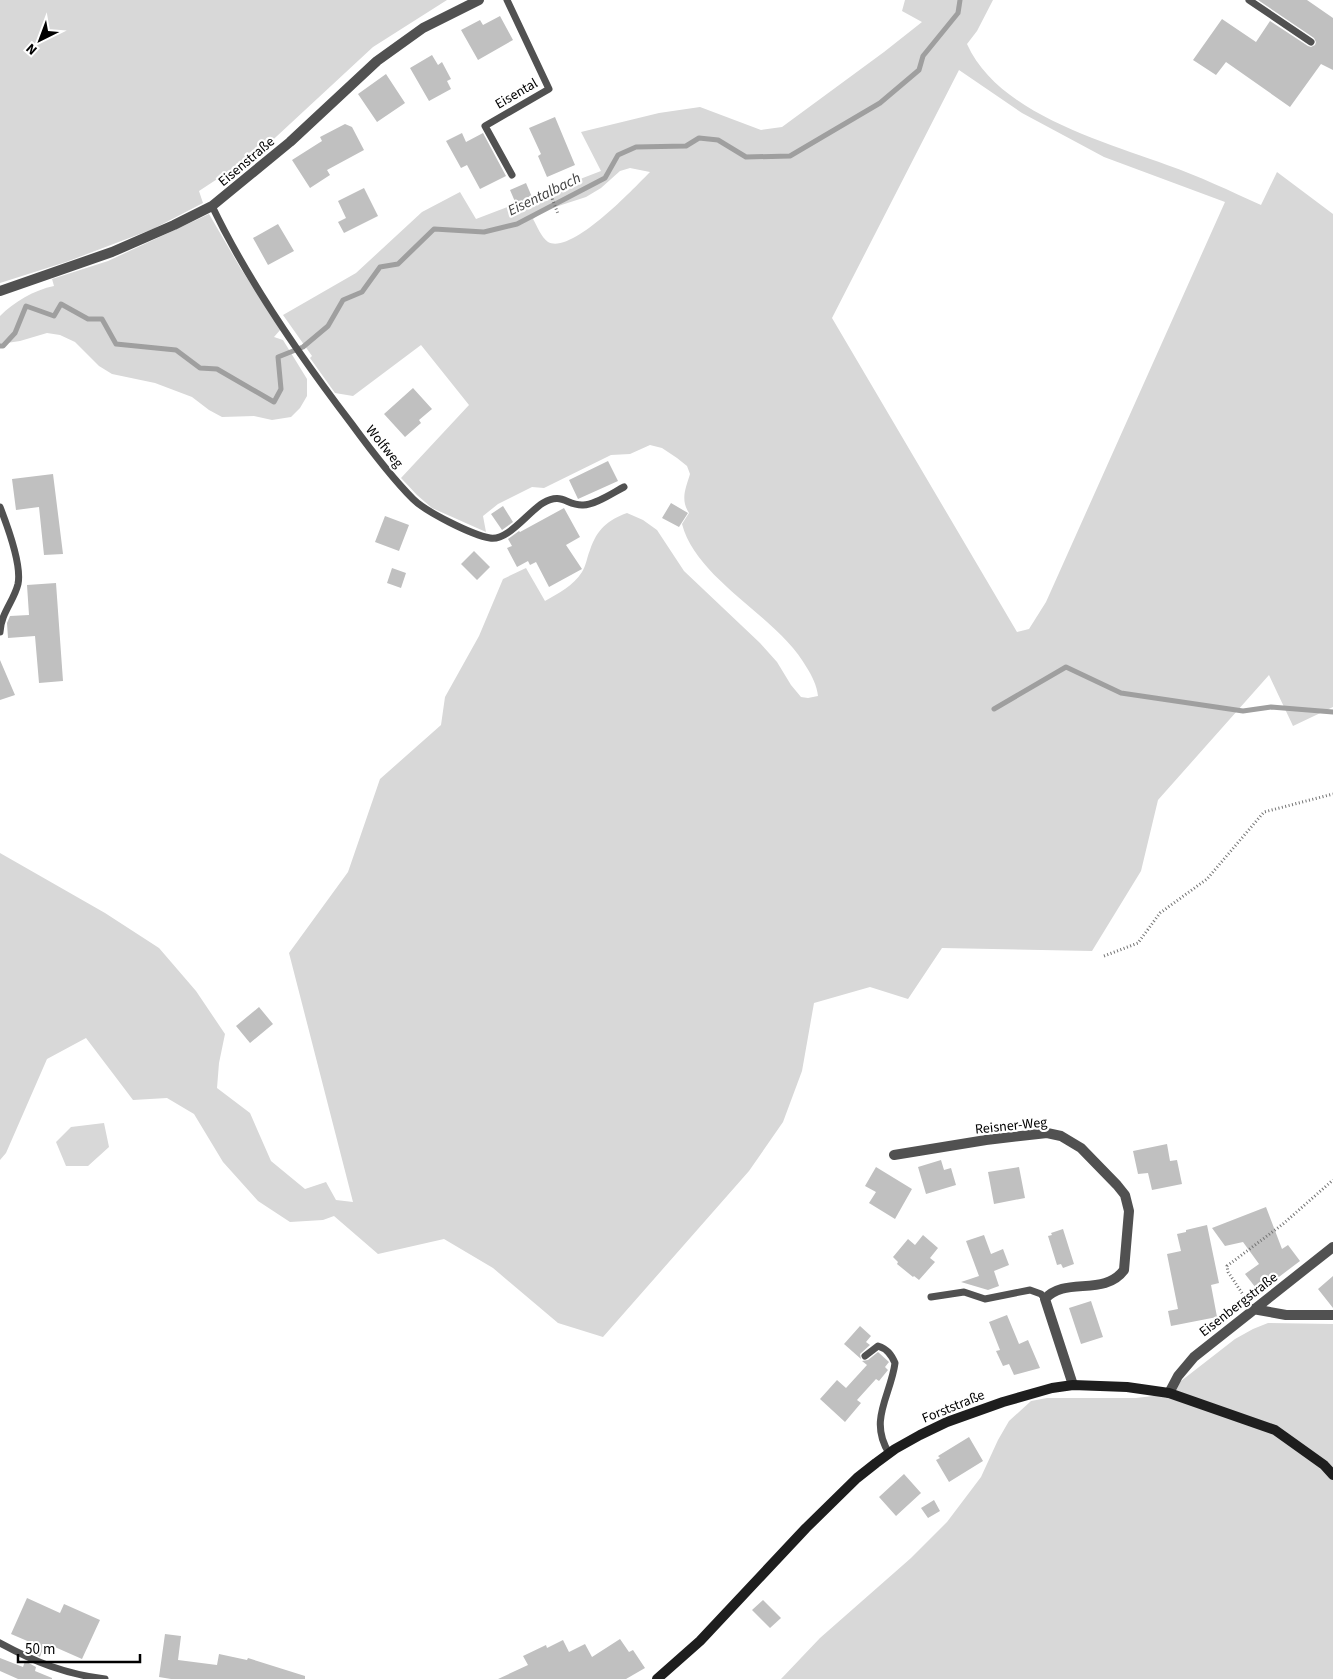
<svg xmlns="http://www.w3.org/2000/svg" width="1333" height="1679" viewBox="0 0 1333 1679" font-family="'Source Sans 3',sans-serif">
<rect width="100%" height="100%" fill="#fff"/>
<path fill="#d8d8d8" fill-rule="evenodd" d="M0,0H447L373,47L263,149L199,191L203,203L153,229L66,262L0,283Z
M905,0H993L977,31L967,44C998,113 1101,141 1167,165C1199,176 1230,191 1261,205L1277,172L1333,214V707L1293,726L1269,675L1158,800L1141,871L1092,951L942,948L908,999L870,987L814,1003L802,1071L783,1122L749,1171L603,1337L558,1323L493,1268L444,1239L378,1254L334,1216L323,1220L290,1222L258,1201L223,1162L194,1114L167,1098L133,1100L86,1038L47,1059L6,1153L0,1160V853L105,913L159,948L196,991L225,1034L219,1063L217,1088L250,1113L271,1161L305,1189L326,1182L336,1200L353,1202L289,953L348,872L380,779L441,725L445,697L479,636L503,579L526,568L545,601C559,593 573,586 582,572C586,566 587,557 590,550C597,529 608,520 627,513L643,520L657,530L684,571L760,643L777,662L791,685L801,697L808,698L818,696C817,686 812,676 807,668C778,616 697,581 682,524L689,513C680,499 686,488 690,474L687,466L677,458L662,448L650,445L630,454L611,455L544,488L532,487L498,504L483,516L486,532L432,508L417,495L401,478L469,405L421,345L353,396L335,393L310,358L312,356L283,315L356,273L422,212L460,192L476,219L601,171L581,132L659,113L700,107L761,130L782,127L884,52L922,22L902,11ZM959,70L1022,113L1104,157L1225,202L1046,602L1029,629L1017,632L832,318ZM630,168L650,172C634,188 572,255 548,242C541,237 537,226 533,219L543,211L586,197L601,188L620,171Z
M209,214L241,269L281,329L274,337L283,340L307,379V396L300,408L291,417L272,420L254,416L222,417L209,410L192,397L155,383L112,374L99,366L75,342L60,335L47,333L20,341L0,344V316C14,302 34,290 54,286L52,279L108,261Z
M104,1123L109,1147L88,1166H66L56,1142L71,1127Z
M1268,1323L1333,1324V1679H781L820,1638L911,1558L947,1522L981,1477L998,1440L1009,1421L1031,1401L1047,1398H1136L1153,1396L1172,1388L1235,1339L1253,1329Z"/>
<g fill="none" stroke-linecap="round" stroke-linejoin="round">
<path stroke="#9f9f9f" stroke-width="5" d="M0,346H3L15,333L26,306L54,316L61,304L88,319H102L116,344L176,350L200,368L217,369L274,402L281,389L278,357L303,347L328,326L343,300L362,292L380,267L398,264L434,229L484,232L517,224L605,178L618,155L636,147L686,146L699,138L718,140L746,157L790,156L880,103L919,70L923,56L958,13L960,0
M994,709L1066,667L1121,693L1243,711L1271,707L1333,712"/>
</g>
<path fill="#c0c0c0" d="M1258,0H1307L1333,18V70L1321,64L1290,107L1226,62L1216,75L1193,60L1222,19L1256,42L1270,21L1308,46L1311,47L1315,45L1316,42L1314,38Z
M500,16L513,40L478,60L461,30L480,20L483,25Z
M432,55L438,65L442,62L451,79L447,81L451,89L429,101L410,68Z
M386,74L405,103L377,122L358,94Z
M555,117L575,165L547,177L538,156L541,154L529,128Z
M345,124L352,127L364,150L327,170L330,175L310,188L292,160L322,141L320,137Z
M462,133L466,142L483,133L506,176L480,189L467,165L461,168L446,141Z
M526,183L532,197L516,204L510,190Z
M364,188L378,216L344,233L338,222L346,218L338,201Z
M278,224L294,251L268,265L253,238Z
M413,388L432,409L419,420L421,423L405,437L384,414Z
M608,461L618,481L578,499L569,480Z
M53,474L63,554L44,555L39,507L16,510L12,479Z
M671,503L688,513L679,527L662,518Z
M503,506L513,522L502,530L491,514Z
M564,508L580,537L566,545L582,569L549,587L536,562L530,565L528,561L517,567L507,548L512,546L508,539L519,531L520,532Z
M385,516L409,525L399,551L375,542Z
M474,551L490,567L477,580L461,564Z
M392,568L406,573L401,588L387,583Z
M56,583L63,681L39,683L35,636L8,638L7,623L10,616L29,615L27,585Z
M0,660L15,695L0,700Z
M259,1007L273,1024L250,1043L236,1026Z
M1167,1144L1170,1161L1177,1160L1182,1184L1152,1190L1148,1173L1138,1174L1133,1151Z
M941,1160L944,1170L951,1168L956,1185L926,1194L918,1167Z
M876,1167L912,1189L895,1219L869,1203L876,1192L865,1186Z
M1019,1167L1025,1198L994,1204L988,1172Z
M1266,1207L1282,1249L1288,1245L1300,1261L1259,1292L1245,1274L1259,1264L1243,1242L1225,1246L1212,1228Z
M1207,1225L1219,1283L1211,1285L1217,1317L1171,1326L1168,1311L1178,1309L1167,1254L1181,1251L1177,1234L1186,1232V1230Z
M1063,1229L1074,1264L1063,1268L1061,1264L1057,1265L1048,1236L1052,1235L1051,1233Z
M923,1235L938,1248L930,1258L935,1262L919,1280L914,1276L913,1277L897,1264L898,1262L893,1257L908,1239L915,1245Z
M984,1235L991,1254L1003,1249L1009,1265L994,1271L999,1286L988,1290L961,1282L979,1276L966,1241Z
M1333,1276V1308L1318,1289Z
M1091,1301L1103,1337L1081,1344L1069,1308Z
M1007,1315L1019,1344L1028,1340L1040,1368L1014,1375L1009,1364L1003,1366L996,1351L1000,1350L989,1322Z
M860,1326L871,1336L866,1342L870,1345L860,1354L861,1359L844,1344Z
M878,1352L889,1362L885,1367L888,1370L879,1381L876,1379L857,1400L861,1403L845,1422L820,1399L837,1380L846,1388L867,1365L862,1361L868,1360Z
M969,1437L983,1461L949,1482L936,1460L940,1458L938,1456Z
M904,1474L921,1493L896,1516L879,1497Z
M934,1500L940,1511L928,1518L921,1508Z
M27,1598L60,1613L64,1604L100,1620L82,1659L48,1644L45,1649L43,1648L40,1657L29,1651L32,1643L11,1634Z
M763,1600L781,1618L770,1628L752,1610Z
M165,1634L181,1636L178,1660L217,1665L219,1654L247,1660L248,1658L305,1676V1679H171L159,1677Z
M620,1639L629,1652L633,1650L645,1668L626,1679H498L528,1665L523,1656L546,1645L547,1648L563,1640L569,1652L585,1644L592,1657Z
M0,1658L23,1667L25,1661L36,1667L35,1671L52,1678V1679H18L0,1671Z"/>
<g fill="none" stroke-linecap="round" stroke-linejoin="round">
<path stroke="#737373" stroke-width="3" stroke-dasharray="1 2.5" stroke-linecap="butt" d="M523,203L550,193L558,214
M1104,956L1138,943L1160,913L1207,879L1264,812L1333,794
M1246,1299L1228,1272L1227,1266L1283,1224L1333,1180"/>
<path stroke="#515151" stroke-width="7" d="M507,0L549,89L485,126L512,175
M1249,0L1311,42
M212,206C249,283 299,355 351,423C370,449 390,476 413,499C426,512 472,535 490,538C508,541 528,512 543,503C562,492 566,505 582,505C594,506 614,492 624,487
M0,507C7,525 22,565 18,584C14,601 1,613 0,632
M931,1297L964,1292L985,1299L1030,1290L1041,1294L1045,1299
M865,1356L878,1346C887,1349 891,1354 895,1363C891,1395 868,1420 889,1453
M0,1643C35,1662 65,1674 105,1679"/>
<path stroke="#515151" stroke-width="10" d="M0,291L112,252L174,225L212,206L290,142L377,61L423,28L479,0
M894,1155L986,1140L1047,1133L1061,1136L1081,1148L1117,1185L1125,1195L1129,1211L1124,1270C1104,1297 1065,1276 1045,1299L1073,1385
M1253,1309L1286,1315H1333
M1169,1393L1178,1376L1194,1357L1333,1247"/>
<path stroke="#1e1e1e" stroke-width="10" d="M657,1679L700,1641L806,1528L857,1478L876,1463L895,1449L920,1435L947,1422L1003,1402L1052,1388L1073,1385L1127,1387L1169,1393L1275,1430L1324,1465L1333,1475"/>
</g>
<g text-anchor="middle" stroke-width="4.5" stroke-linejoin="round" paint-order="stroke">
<g font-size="14" fill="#000" stroke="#fff">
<text transform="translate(516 93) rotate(-30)" y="5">Eisental</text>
<text transform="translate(246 161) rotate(-40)" y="5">Eisenstraße</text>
<text transform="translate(385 446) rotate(51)" y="5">Wolfweg</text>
<text transform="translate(1011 1125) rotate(-6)" y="5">Reisner-Weg</text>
<text transform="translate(1238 1304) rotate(-38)" y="5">Eisenbergstraße</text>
<text transform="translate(953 1406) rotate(-22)" y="5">Forststraße</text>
</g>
<g font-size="15" font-style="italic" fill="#404040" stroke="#fff">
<text transform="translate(544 194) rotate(-26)" y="5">Eisentalbach</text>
</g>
</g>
<g transform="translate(40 40) rotate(222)" stroke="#ffffff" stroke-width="4" paint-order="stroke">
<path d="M0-4L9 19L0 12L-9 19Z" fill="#000000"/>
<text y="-8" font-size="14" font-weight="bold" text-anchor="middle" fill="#000000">N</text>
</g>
<path d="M18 1654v8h122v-8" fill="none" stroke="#000000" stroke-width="2.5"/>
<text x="25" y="1654" font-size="15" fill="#000000" stroke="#ffffff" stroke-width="4" paint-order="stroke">50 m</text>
</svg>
